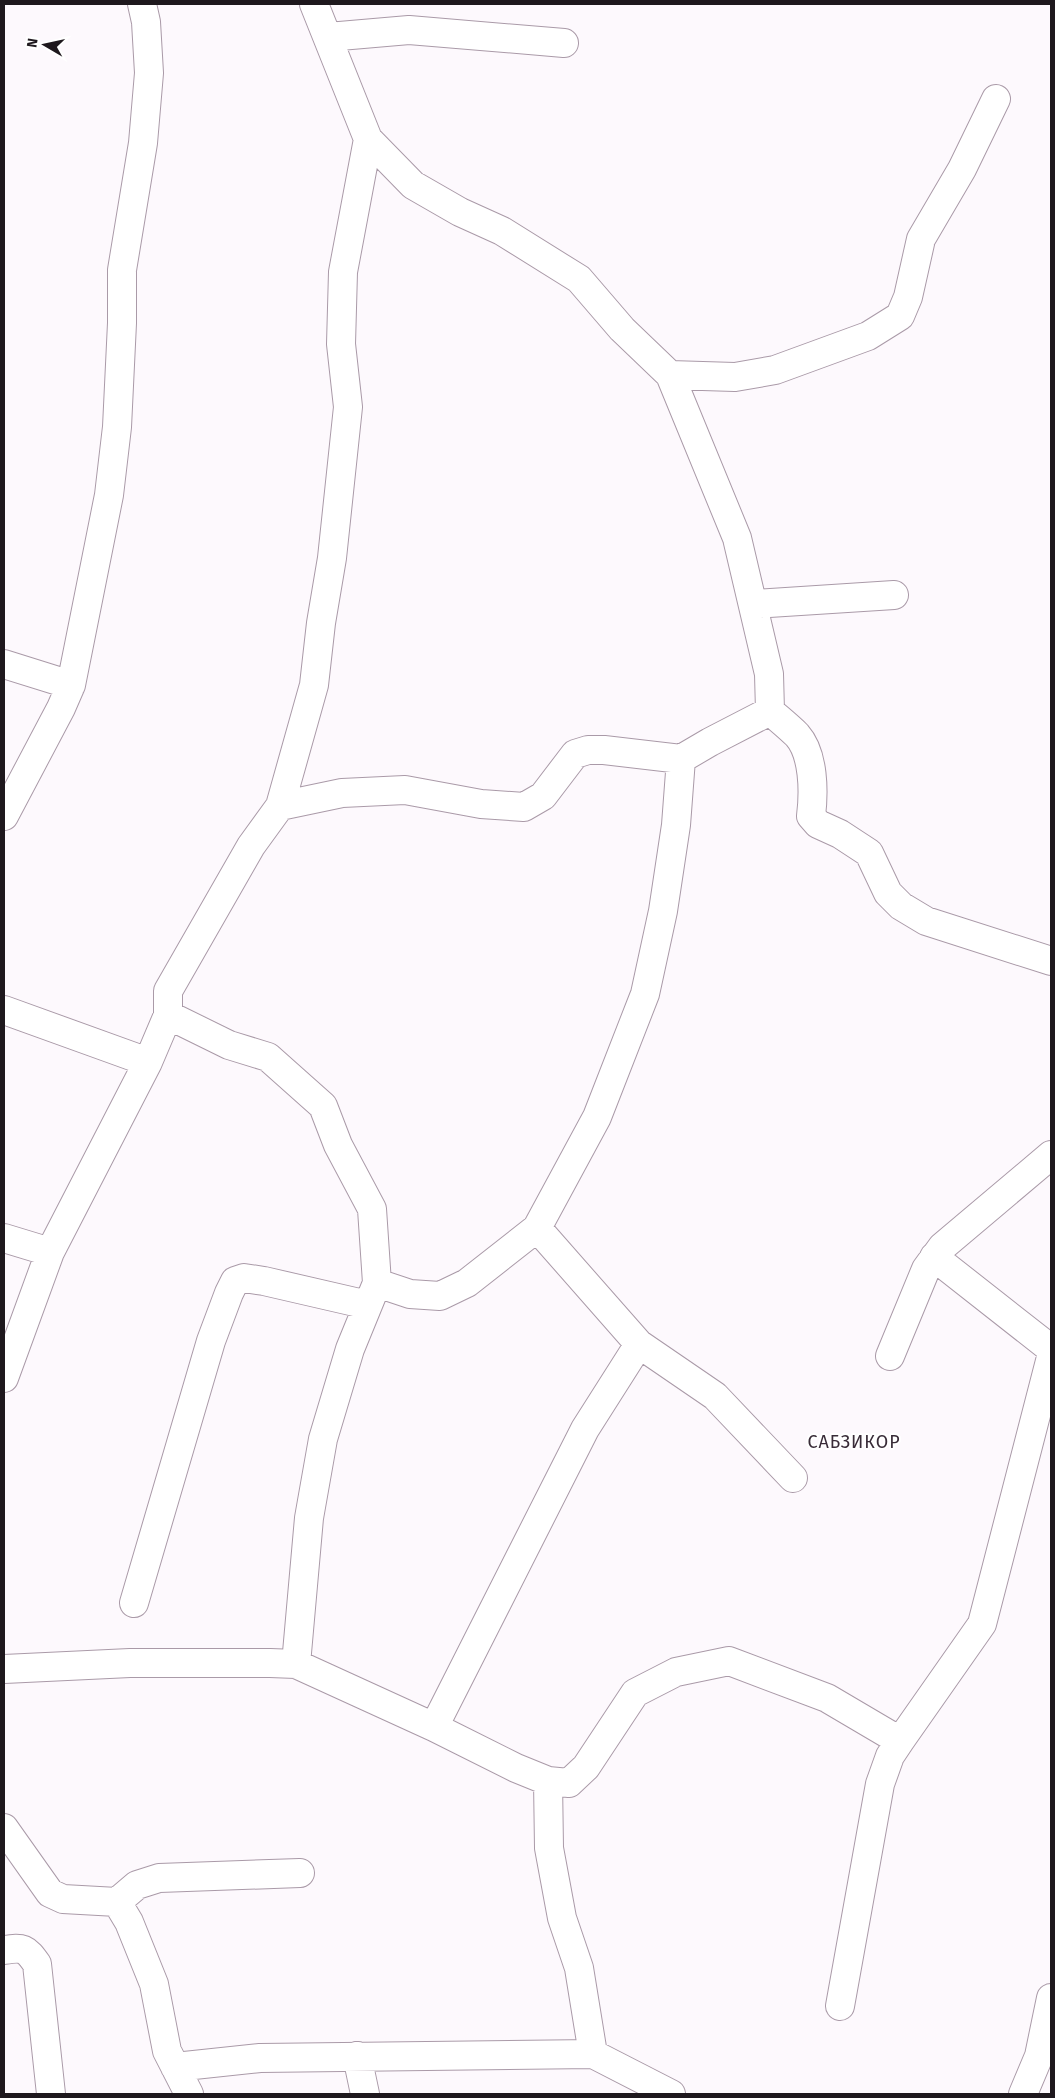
<svg xmlns="http://www.w3.org/2000/svg" width="1055" height="2098" viewBox="0 0 1055 2098" font-family="'Fira Sans',sans-serif">
<rect width="100%" height="100%" fill="#fdf9fd"/>
<g fill="none" stroke-linecap="round" stroke-linejoin="round">
<defs>
<path id="minor" d="M314,4L368,139L413,185L460,212L502,231L579,279L622,329L670,375L737,538L769,674L770,711L710,742L681,759L676,825L663,911L645,994L597,1117L537,1228L467,1283L440,1296L410,1294L377,1283
M328,37L409,30L564,43
M670,375L735,377L775,370L868,336L900,316L908,297L921,239L962,169L996,99
M753,604L894,595
M4,664L71,685
M770,711C779,719 789,727 797,735C814,754 814,792 811,816L818,824L840,834L869,853L888,893L901,906L926,921L1051,961
M280,806L342,793L405,790L481,804L524,807L543,796L575,754L588,750H604L681,759
M4,816L61,708L71,685L109,495L117,427L122,323V270L143,143L149,73L146,22L142,4
M4,1010L148,1062
M4,1238L50,1252
M934,1257L1051,1349
M639,1344L715,1396L793,1478
M890,1356L926,1269L942,1247L1051,1155
M4,1378L50,1252L148,1062L168,1015
M134,1603L211,1341L229,1293L235,1281L244,1278L264,1281L368,1305
M296,1664L309,1518L323,1439L350,1349L377,1283L372,1209L338,1145L323,1106L268,1057L229,1045L168,1015V991L251,846L280,806L314,685L321,623L332,558L348,407L341,344L343,272L368,139
M4,1669L130,1663H270L296,1664L434,1727L516,1768L548,1781L569,1783L586,1767L635,1693L676,1672L729,1661L827,1698L900,1741L982,1624L1051,1357
M434,1727L585,1429L639,1344L537,1228
M548,1781L549,1848L562,1918L579,1968L593,2054L671,2094
M4,1828L50,1893L63,1899L117,1902L129,1922L154,1984L167,2051L189,2094
M117,1902L137,1885L159,1878L300,1873
M4,1950C23,1947 26,1948 37,1964L51,2094
M840,2006L880,1784L890,1756L900,1741
M357,2056L365,2094
M175,2067L260,2058L593,2054
M1023,2094L1039,2056L1051,1998"/>
</defs>
<use href="#minor" stroke="#aa9aa8" stroke-width="30"/>
<use href="#minor" stroke="#fff" stroke-width="28"/>
</g>
<g text-anchor="middle" stroke-width="4" stroke-linejoin="round" paint-order="stroke">
<g font-size="18" letter-spacing="1" fill="#392c38" stroke="#fff">
<text x="854" y="1448">САБЗИКОР</text>
</g>
</g>
<rect width="1055" height="2098" fill="none" stroke="#1e181d" stroke-width="10"/>
<g transform="translate(45 45) rotate(279)" stroke="#ffffff" stroke-width="4" paint-order="stroke">
<path d="M0-4L9 19L0 12L-9 19Z" fill="#1e181d"/>
<text y="-8" font-size="14" font-weight="bold" text-anchor="middle" fill="#1e181d">N</text>
</g>
</svg>
